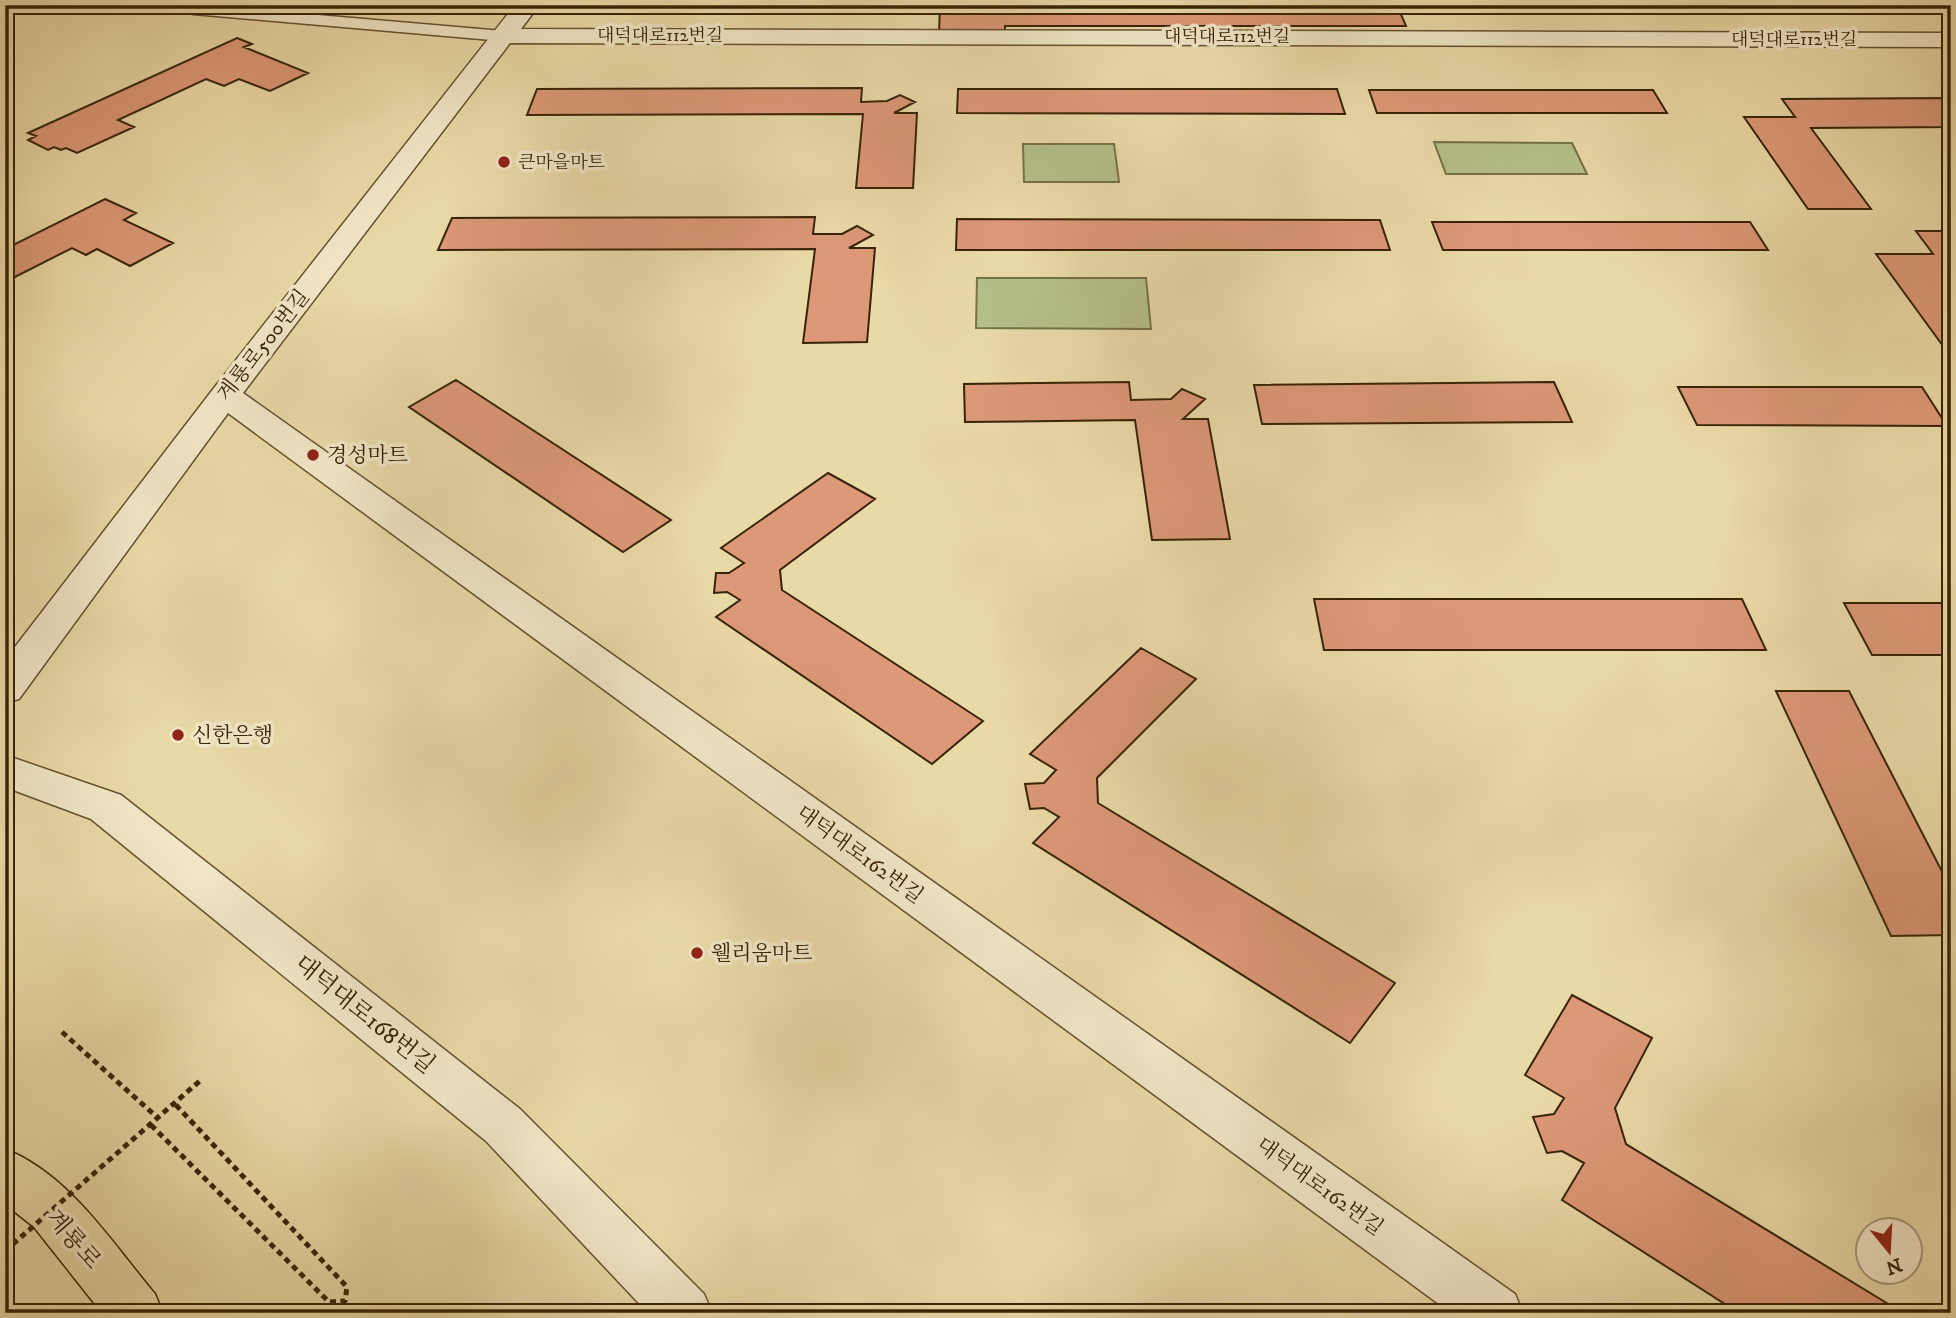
<svg xmlns="http://www.w3.org/2000/svg" width="1956" height="1318" viewBox="0 0 1956 1318" font-family="'IM FELL DW Pica','Noto Serif KR',serif">
<rect width="100%" height="100%" fill="#e9d9a7"/>
<filter id="stains"><feTurbulence type="fractalNoise" baseFrequency=".00286" numOctaves="4"/><feColorMatrix values="0 0 0 0 .2 0 0 0 0 .09 0 0 0 0 .02 0 0 0 .5 -.17"/></filter>
<radialGradient id="worn" r=".72"><stop offset=".6" stop-color="#630" stop-opacity="0"/><stop offset="1" stop-color="#630" stop-opacity=".3"/></radialGradient>
<path fill="#b5bf88" stroke="#767247" stroke-width="2" d="M1434,142L1572,143L1587,174H1446Z
M1023,144H1114L1119,182H1024Z
M977,278H1146L1151,329L976,328Z"/>
<path fill="#dc9877" stroke="#382406" stroke-width="2" d="M940,5H1397L1406,26H1005V33L939,34Z
M1876,5H1943L1948,10L1881,11Z
M237,38L252,44L244,47L308,73L270,91L239,79L224,86L206,79L118,120L134,127L77,153L66,148L61,150L54,147L48,150L28,140L36,136L28,133Z
M862,88L861,102L887,101L900,95L915,102L894,113H917L913,188H856L863,114L527,115L537,89Z
M958,89H1337L1345,114L957,113Z
M1369,90H1653L1667,113H1377Z
M1951,98V127L1811,128L1871,209H1808L1744,117H1795L1782,99Z
M105,199L136,213L124,220L173,243L130,266L97,249L86,255L72,248L5,282V249Z
M815,217L813,234H842L857,226L873,235L849,248H875L867,342L803,343L815,249L438,250L452,218Z
M957,219L1380,220L1390,250H956Z
M1432,222H1750L1768,250H1443Z
M1916,231H1951V357L1876,254H1933Z
M456,380L671,520L623,552L409,407Z
M1129,382L1131,400L1171,399L1182,389L1205,399L1183,419H1208L1230,539L1152,540L1135,420L965,422L964,384Z
M1554,382L1572,422L1262,424L1254,385Z
M1678,387H1922L1947,426L1697,425Z
M828,473L875,499L780,570L782,590L983,721L932,764L716,617L740,600L727,592L714,593L716,573H729L744,563L721,548Z
M1314,599H1742L1766,650H1324Z
M1844,603H1951V655H1872Z
M1141,648L1196,679L1097,778L1098,803L1395,983L1350,1043L1033,843L1059,817L1044,808L1030,809L1025,784L1044,783L1056,770L1030,754Z
M1776,691H1849L1951,889V935L1891,936Z
M1572,995L1652,1038L1615,1108L1626,1144L1903,1313H1739L1562,1200L1584,1163L1562,1151L1547,1153L1533,1117L1554,1114L1564,1098L1525,1075Z"/>
<g fill="none" stroke-linecap="round" stroke-linejoin="round">
<defs>
<path id="service" d="M202,5L503,31L511,36L503,41L193,14L185,9L190,5Z"/>
<path id="minor" d="M515,5H539L521,29L1951,33V47L510,43L243,393L1515,1294L1523,1313H1451L228,413L19,699L5,703V660L214,388Z
M5,755L121,795L520,1109L704,1294L712,1313H648L486,1141L91,819L5,787Z"/>
<path id="primary" d="M5,1149C70,1175 112,1243 155,1294L163,1313H102L34,1227L5,1204Z"/>
</defs>
<use href="#service" stroke="#64512e" stroke-width="3"/>
<use href="#minor" stroke="#64512e" stroke-width="3"/>
<use href="#primary" stroke="#382406" stroke-width="3"/>
<path stroke="#382406" stroke-width="5" stroke-dasharray="6 4.5" stroke-linecap="butt" d="M62,1032L158,1118
M151,1125L329,1302L345,1301L347,1287L174,1103"/>
<use href="#service" fill="#f1e6c6" fill-rule="evenodd"/>
<use href="#minor" fill="#f1e6c6" fill-rule="evenodd"/>
<use href="#primary" fill="#e9d9a7" fill-rule="evenodd"/>
<path stroke="#382406" stroke-width="5" stroke-dasharray="6 4.5" stroke-linecap="butt" d="M5,1251L202,1079"/>
</g>
<g fill="#8f2418" stroke="#f1e6c6" stroke-width="2.5">
<circle cx="504" cy="162" r="7"/>
<circle cx="313" cy="455" r="7"/>
<circle cx="178" cy="735" r="7"/>
<circle cx="697" cy="953" r="7"/>
</g>
<g text-anchor="middle" stroke-width="7" stroke-linejoin="round" paint-order="stroke">
<g font-size="18" fill="#382406" stroke="#f1e6c6">
<text x="660" y="41">대덕대로112번길</text>
<text x="1227" y="42">대덕대로112번길</text>
<text x="1794" y="45">대덕대로112번길</text>
</g>
<g font-size="18" fill="#382406" stroke="#f1e6c6" text-anchor="start">
<text x="518" y="168">큰마을마트</text>
</g>
<g font-size="21" fill="#382406" stroke="#f1e6c6">
<text transform="translate(263 345) rotate(-52)" y="7">계룡로500번길</text>
<text transform="translate(860 854) rotate(36)" y="7">대덕대로162번길</text>
<text transform="translate(1320 1186) rotate(36)" y="7">대덕대로162번길</text>
</g>
<g font-size="21" fill="#382406" stroke="#f1e6c6" text-anchor="start">
<text x="327" y="462">경성마트</text>
<text x="192" y="742">신한은행</text>
<text x="711" y="960">웰리움마트</text>
</g>
<g font-size="24" fill="#382406" stroke="#f1e6c6">
<text transform="translate(365 1014) rotate(39)" y="8">대덕대로168번길</text>
<text transform="translate(74 1239) rotate(49)" y="8">계룡로</text>
</g>
</g>
<rect width="1956" height="1318" fill="none" stroke="#e9d9a7" stroke-width="28"/>
<rect x="7" y="7" width="1942" height="1304" fill="none" stroke="#382406" stroke-width="3.5"/>
<rect x="14" y="14" width="1928" height="1290" fill="none" stroke="#382406" stroke-width="2"/>
<g transform="translate(1889 1251) rotate(162)"><circle r="33" fill="#f1e6c6" stroke="#a79879" stroke-width="2"/>
<path d="M0-5L12 26L0 18L-12 26Z" fill="#8f2418"/>
<text y="-10" font-size="19" font-weight="bold" text-anchor="middle" fill="#382406">N</text>
</g>
<rect width="100%" height="100%" filter="url(#stains)"/>
<rect width="100%" height="100%" fill="url(#worn)"/>
</svg>
